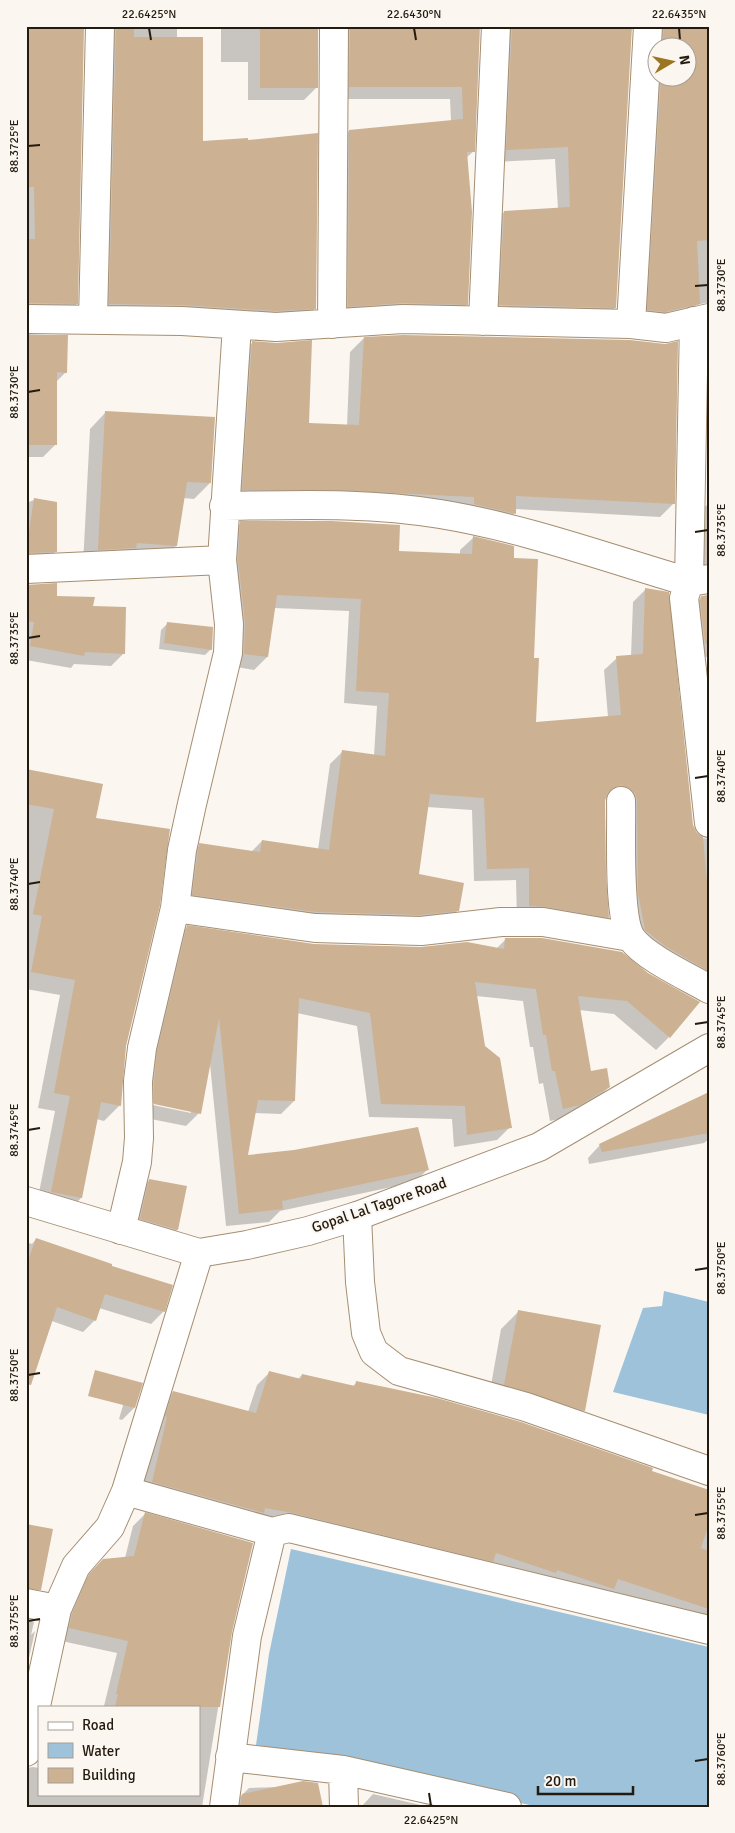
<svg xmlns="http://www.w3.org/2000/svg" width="735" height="1833" viewBox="0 0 735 1833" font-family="Signika,sans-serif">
<rect width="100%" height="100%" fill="#fbf6f0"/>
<path fill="#9dc2da" d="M664,1291L709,1302V1415L613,1392L643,1308L662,1306Z
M291,1549L709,1647V1807H539L256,1745L269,1654Z"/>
<path fill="#0003" fill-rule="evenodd" d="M26,26H83L77,304L64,316H26Z
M97,26H177V38L202,143L315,308L303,321L97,317Z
M221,26H317V87L304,100H248V62H221Z
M331,26H479L474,151L466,158L467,304L454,317L336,319L337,144L349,131L451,121L450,99H337Z
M493,26H631L615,308L602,320L487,318L491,225L504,212L558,209L555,159L494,162Z
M645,26H709V302L697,305L686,316L635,322ZM658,48H688V78H658Z
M26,334L67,336L66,372L55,383L56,444L43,457H26Z
M364,338L674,503L660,517L515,509L514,514L501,527L229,503L239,356L253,342L307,424L347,426L350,352Z
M105,413L210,483L194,499L183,498L176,546L160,562L83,565L90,429Z
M34,500L56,551L43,564L26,566V503Z
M707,505H709V581L693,576L694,517Z
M241,523L397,553L460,555V550L473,538L513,559L533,659L535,723L608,717L604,670L617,658L631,656L633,602L645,590L692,825L695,833L702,838L709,839V995L633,943L616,800L608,798H605L604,874L608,917L595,930L517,919L516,880L474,881L472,810L427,807L418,875L458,910L445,923L180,907L187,857L200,845L251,852L262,841L318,850L330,764L343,751L374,756L377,706L344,703L349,611L274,608L267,657L254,670L231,666L228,535Z
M26,586L56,598L92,607L124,653L111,666L74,664L71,668L26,660Z
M709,595V657L693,656L689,610L702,597Z
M167,624L211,649L205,655L159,649L161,630Z
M26,771L95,819L125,1046L120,1105L104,1121L96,1119L81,1198L66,1214L36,1208L55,1111L38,1108L60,995L26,989Z
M187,927L314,945L496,949L506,939L622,953L669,1037L656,1050L614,1014L579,1010L590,1073L609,1087L596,1100L565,1118L550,1121L543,1083L539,1084L533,1047H530L523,1001L476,996L484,1046L510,1127L497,1140L454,1147L452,1119L369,1117L357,1026L297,1013L294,1101L281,1114L254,1113L246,1156L428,1169L415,1182L280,1211L269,1222L226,1226L210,1064L199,1113L186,1126L141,1117L174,940ZM148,1102L191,1111V1113L148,1104Z
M709,1094V1139L704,1143L589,1164L588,1158L600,1145Z
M150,1180L185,1187L177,1230L165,1242L128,1231L137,1192Z
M36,1239L111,1267L164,1311L151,1324L99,1308L95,1320L83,1332L49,1320L26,1325V1242L32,1244Z
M519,1311L584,1410L566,1428L488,1402L501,1329Z
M269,1373L298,1379L302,1375L352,1387L357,1382L709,1490V1627L141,1494L161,1405L173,1392L248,1412L257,1385Z
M126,1395L134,1408L122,1420L119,1419Z
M145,1514L230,1634L202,1807H26V1768L33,1767L39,1768V1794H199V1707L104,1706L117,1653L57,1640L77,1588L91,1573L125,1558L133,1526Z
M26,1525L40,1589L27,1602H26Z
M26,1619L34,1622L31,1635L35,1631L26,1671Z
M282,1787L322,1807H239L238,1799L249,1788Z
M373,1794L429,1807H361Z"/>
<path fill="#ccb192" d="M30,26L84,27L78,304L26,303V239H35L34,187H26V65Z
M260,26H318V88H260Z
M350,26H480L475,152H467L472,212L468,305L403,303L348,307L349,130L463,119L462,87H349Z
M512,26H632L616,308L499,305L504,211L570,207L568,147L506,150Z
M664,26H709V192H707L709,240L697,241L700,304L665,312L647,310L661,78H688V48H662Z
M116,27H134V37H203V141L248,138V140L318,133L316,309L276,311L183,305L109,304Z
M26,335H68L67,373L57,372V445H26Z
M403,335L630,340L665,344L678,341L675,504L516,496V514L474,504V497L333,490H242L252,341L277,343L312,340L309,423L359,425L364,337Z
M105,411L215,417L211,483L187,482L177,546L137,543L136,548L98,550Z
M34,498L57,502V552L26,553Z
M240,521H332L400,525L399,551L472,554L473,536L514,546V558L538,559L534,658H539L536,722L621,715L616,656L643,654L645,588L669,592L693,825L697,833L703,837L709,905L708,971L665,946L645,930L638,893L637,800L635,793L629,788L621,785L613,788L607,794L605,801L606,874L609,918L546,907L529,906V868L487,869L484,798L430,794L419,874L464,883L459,911L420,915L316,912L192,895L199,843L260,852L262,840L329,850L342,750L385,756L389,693L356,691L361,599L277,595L268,657L244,654L245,622L238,560Z
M57,583V596L95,597L93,606L126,607L125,654L85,652L84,656L30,646L34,622L26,621V585Z
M709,595V644H705L700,600L701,596Z
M167,622L213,627L212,650L164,643Z
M26,769L103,784L96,818L170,829L160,905L126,1046L121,1106L101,1102L82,1198L51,1192L70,1096L54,1093L75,980L31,972L42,916L33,914L54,809L26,804Z
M187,925L314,944L421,947L467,942L504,949L505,938H542L622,952L648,973L700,1002L670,1038L627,1001L578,996L591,1071L607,1068L610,1087L580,1105L563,1109L555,1071H552L546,1035H543L536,989L475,982L485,1046L500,1058L512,1128L467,1135L465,1106L381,1104L370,1013L299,998L295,1101L258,1100L248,1155L294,1150L418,1127L429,1170L282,1201L283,1209L239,1214L219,1018L201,1114L154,1104V1082L157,1051Z
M709,1092V1133L602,1152L599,1144Z
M149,1179L187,1186L178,1230L140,1219Z
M36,1238L112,1264V1266L173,1285L165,1312L105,1294L96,1321L57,1307L31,1385L26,1384V1267Z
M518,1310L601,1325L585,1411L504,1385Z
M95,1370L143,1383L135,1408L88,1396Z
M269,1371L301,1379L302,1374L355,1386L356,1381L437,1398L521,1422L653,1468L652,1471L709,1490V1523L701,1548L709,1551V1609L618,1579L614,1589L557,1570L556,1573L496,1553L493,1562L293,1513L265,1508L264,1513L152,1482L167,1417L165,1416L173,1391L256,1413Z
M145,1512L253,1543L232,1632L220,1707H115L118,1694H116L128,1641L69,1628L72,1614L89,1574L103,1559L134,1556Z
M26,1524L53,1529L41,1590L26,1588Z
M303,1781L318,1783L323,1807H240L242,1794Z"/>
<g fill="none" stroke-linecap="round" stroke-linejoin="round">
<defs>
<path id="minor" d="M26,319L182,321L276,327L403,319L631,324L666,328L709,318
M93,320L100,26
M483,321L496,26
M332,324L334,26
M631,324L648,26
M224,506C296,505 369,502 440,514C525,528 607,558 689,582L694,321
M26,569L222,560
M709,579L689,582L684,598L709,823
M621,801C622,829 617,919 632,939C645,957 688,977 709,989
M175,908L315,928L421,931L501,922H543L630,937
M357,1216L360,1282L366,1333L374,1352L399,1371L526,1407L709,1471
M121,1230L137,1162L139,1138L138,1081L142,1048L175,908L182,850L192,804L228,653L229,624L222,560L237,325
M126,1491L272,1532
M26,1603L57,1609
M26,1752L57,1609L76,1566L110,1527L126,1491L199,1253
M230,1757L343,1770L507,1807
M343,1770L344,1807
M224,1807L247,1636L272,1532L289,1528L709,1630"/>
<path id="tertiary" d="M26,1201L199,1253L247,1245L308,1231L357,1216L539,1147L709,1048"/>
</defs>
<use href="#minor" stroke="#a58e72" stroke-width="30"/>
<use href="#tertiary" stroke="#a58e72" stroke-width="30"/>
<use href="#minor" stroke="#fff" stroke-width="28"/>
<use href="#tertiary" stroke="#fff" stroke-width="28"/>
</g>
<path fill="none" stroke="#241b10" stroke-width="2" d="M149,28L151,40M414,28L416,40M679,28L680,40M28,146L40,145M695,286L708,285M28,392L40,390M695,532L708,530M28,638L40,636M695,778L708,776M28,884L40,882M695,1024L708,1022M28,1130L40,1128M695,1270L708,1268M28,1375L40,1373M695,1515L708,1513M28,1621L40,1619M695,1761L708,1759M429,1793L431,1806"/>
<g text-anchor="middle" stroke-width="4" stroke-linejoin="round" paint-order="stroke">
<g font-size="15" fill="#241b10" stroke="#fbf6f0">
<text transform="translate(379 1205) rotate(-19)" y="5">Gopal Lal Tagore Road</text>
</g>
</g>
<rect width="735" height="1833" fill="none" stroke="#fbf6f0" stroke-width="55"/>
<rect x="38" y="1706" width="162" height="90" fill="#fbf6f0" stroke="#a59e96"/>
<rect x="48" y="1722" width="25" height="8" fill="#ffffff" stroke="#a59e96"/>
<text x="82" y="1730" font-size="15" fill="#241b10">Road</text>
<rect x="48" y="1743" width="25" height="15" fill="#9dc2da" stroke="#a59e96"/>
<text x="82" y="1756" font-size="15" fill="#241b10">Water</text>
<rect x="48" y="1768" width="25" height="15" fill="#ccb192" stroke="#a59e96"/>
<text x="82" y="1780" font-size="15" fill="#241b10">Building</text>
<g transform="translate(672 62) rotate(81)"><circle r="24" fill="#fbf6f0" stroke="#a59e96"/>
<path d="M0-4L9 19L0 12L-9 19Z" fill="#9c7522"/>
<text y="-8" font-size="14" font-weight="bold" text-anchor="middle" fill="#241b10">N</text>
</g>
<path d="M538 1786v8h95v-8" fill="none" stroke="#241b10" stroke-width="2.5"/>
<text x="545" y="1786" font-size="15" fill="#241b10" stroke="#fbf6f0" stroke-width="4" paint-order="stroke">20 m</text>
<rect x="28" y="28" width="680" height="1778" fill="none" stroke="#241b10" stroke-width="2"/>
<g font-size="12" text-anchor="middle" fill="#241b10">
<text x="149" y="18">22.6425°N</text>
<text x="414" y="18">22.6430°N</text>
<text x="679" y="18">22.6435°N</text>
<text transform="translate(14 146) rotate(-90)" y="4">88.3725°E</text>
<text transform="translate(721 285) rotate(-90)" y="4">88.3730°E</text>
<text transform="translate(14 392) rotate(-90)" y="4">88.3730°E</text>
<text transform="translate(721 530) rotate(-90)" y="4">88.3735°E</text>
<text transform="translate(14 638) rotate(-90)" y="4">88.3735°E</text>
<text transform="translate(721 776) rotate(-90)" y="4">88.3740°E</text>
<text transform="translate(14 884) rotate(-90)" y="4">88.3740°E</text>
<text transform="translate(721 1022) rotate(-90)" y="4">88.3745°E</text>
<text transform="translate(14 1130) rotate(-90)" y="4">88.3745°E</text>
<text transform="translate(721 1268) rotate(-90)" y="4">88.3750°E</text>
<text transform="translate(14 1375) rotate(-90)" y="4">88.3750°E</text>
<text transform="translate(721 1513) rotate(-90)" y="4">88.3755°E</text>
<text transform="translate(14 1621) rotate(-90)" y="4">88.3755°E</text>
<text transform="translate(721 1759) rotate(-90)" y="4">88.3760°E</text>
<text x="431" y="1824">22.6425°N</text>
</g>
</svg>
